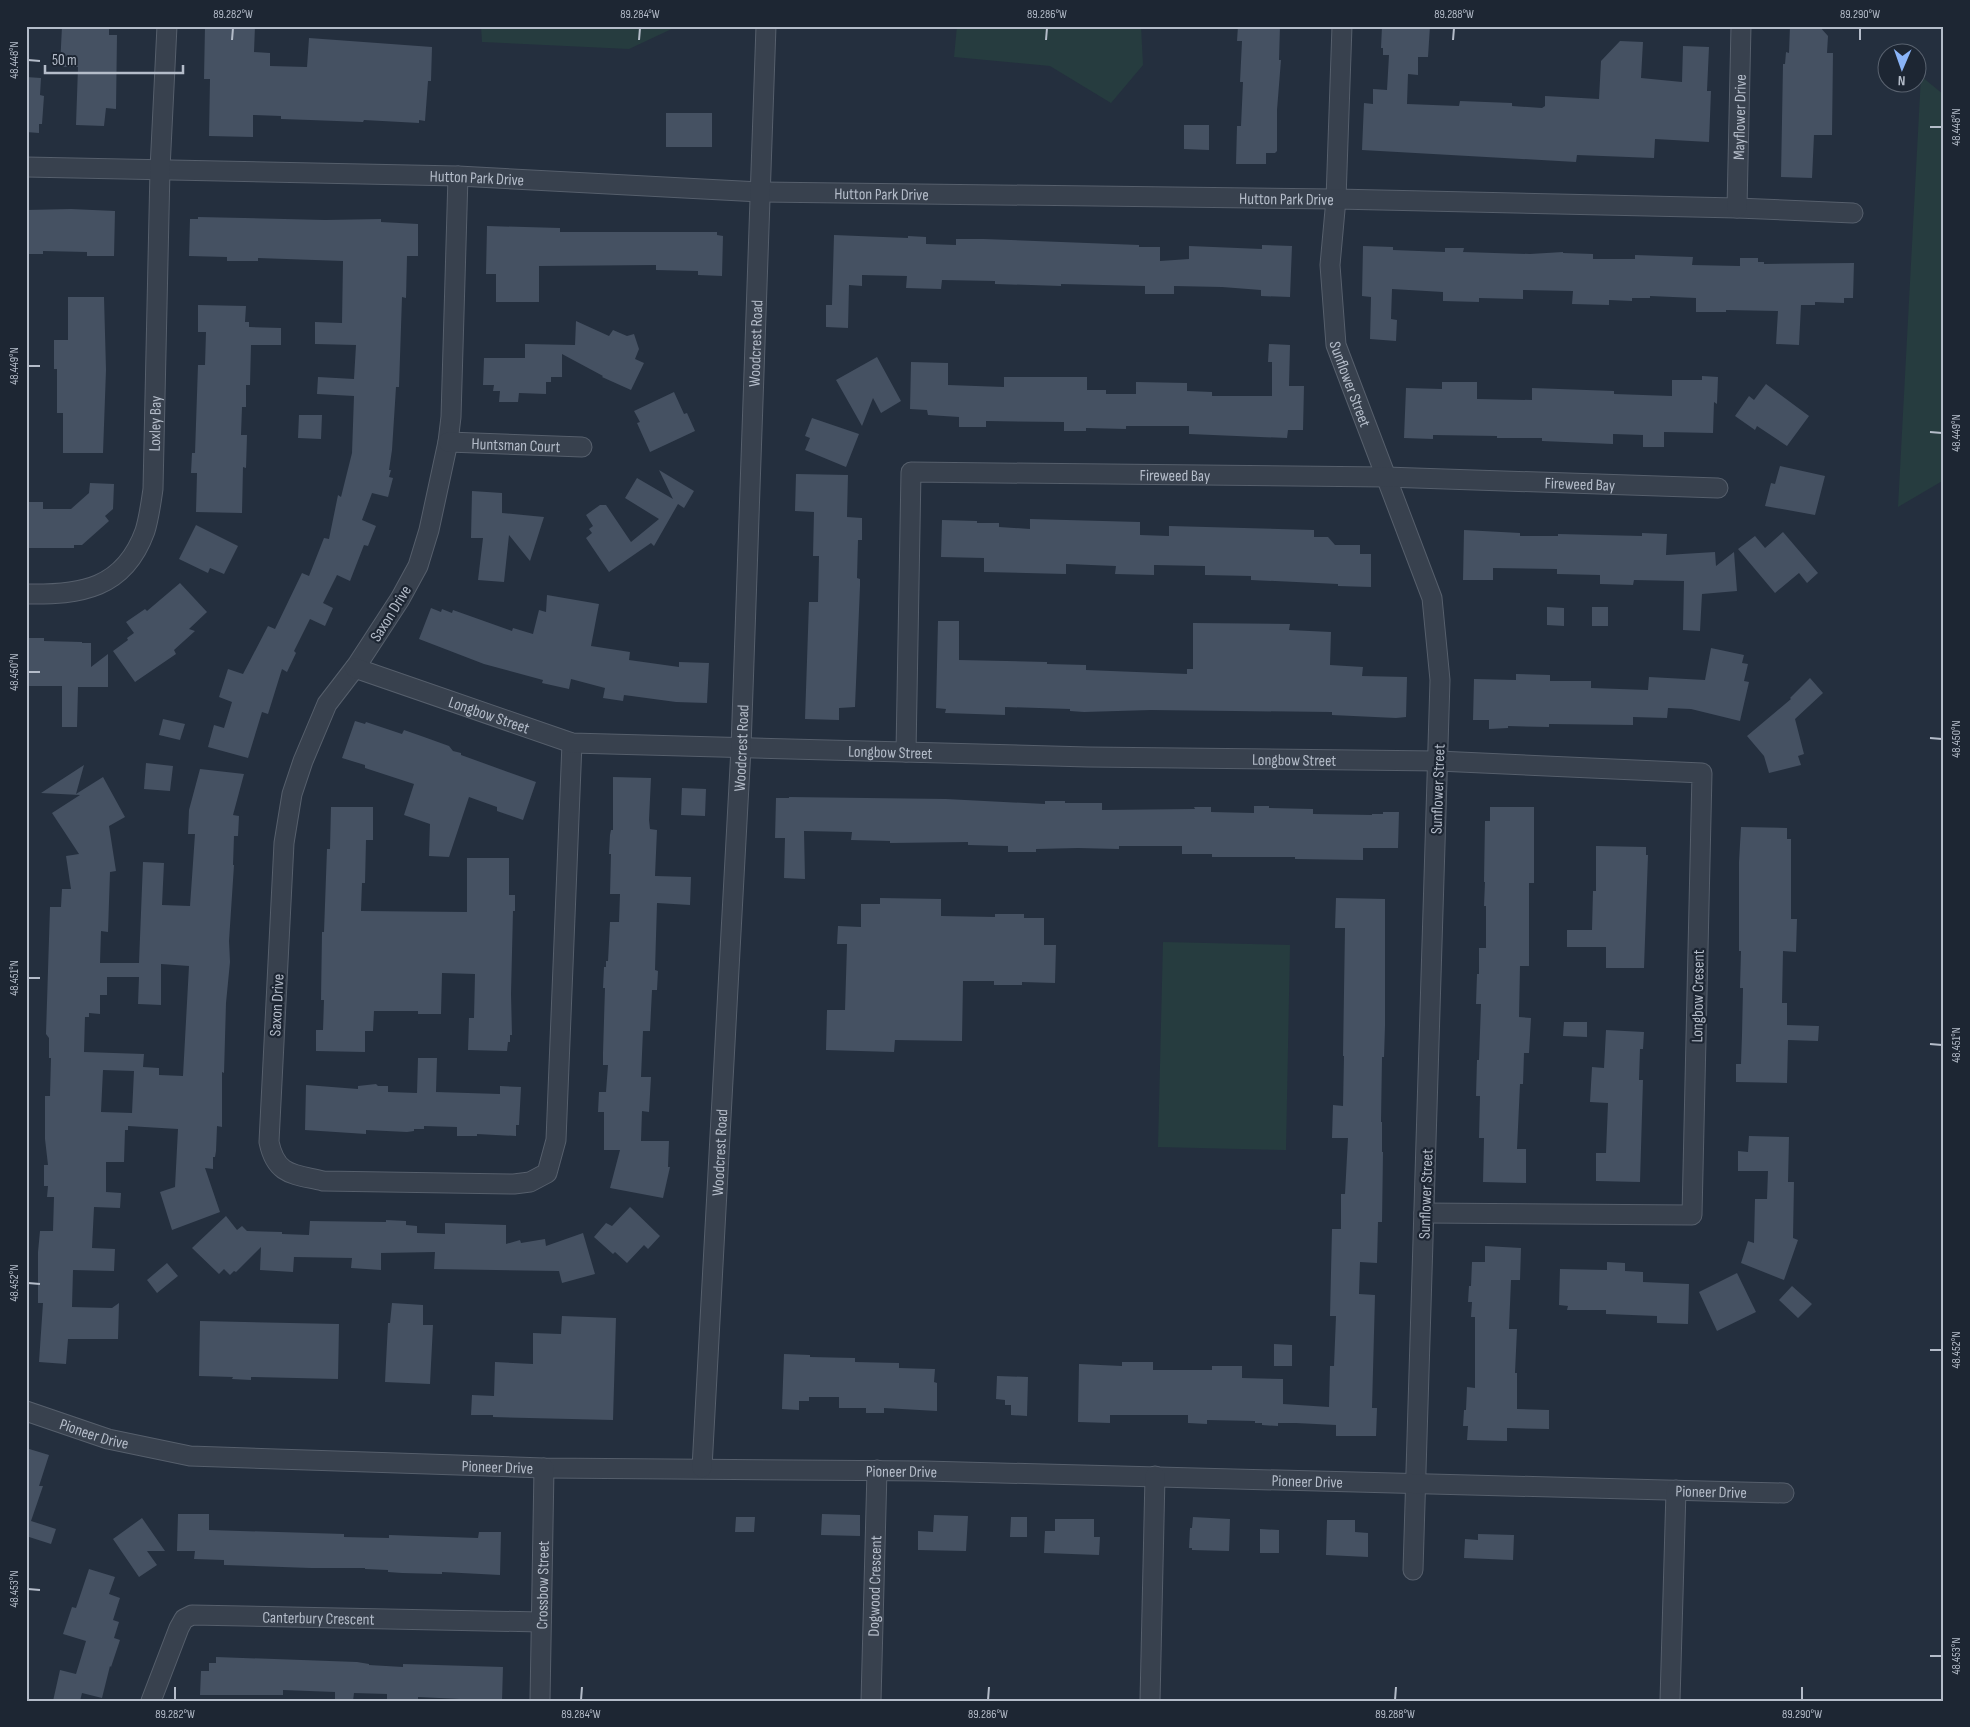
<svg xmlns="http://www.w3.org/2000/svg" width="1970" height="1727" viewBox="0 0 1970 1727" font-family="'Sofia Sans Condensed',sans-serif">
<rect width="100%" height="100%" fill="#242f3e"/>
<path fill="#263c3f" d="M481,26H678L629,49L482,42Z
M957,26H1141L1143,65L1111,103L1050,66L954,57Z
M1921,76L1944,95V480L1898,507Z
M1163,942L1290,945L1286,1150L1158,1147Z"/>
<path fill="#455162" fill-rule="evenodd" d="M62,26H109V35H117L116,109L106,108L104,126L76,125L78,67H60Z
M205,26H255L254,52L270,53V66L307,67L309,38L432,47L431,81H428L425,121L419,120V123L364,120L363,122L310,120L281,119V116L253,115V137L209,136L210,79H204Z
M1238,26H1280L1279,60H1281L1277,110V151L1275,153H1266V164H1236L1237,126H1241L1243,82H1240L1242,41H1237Z
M1382,26H1430L1428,57H1418V75L1408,74L1407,104L1459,106L1460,101L1512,103V106L1542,108L1545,106V96L1599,99L1601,61L1620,41L1643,42L1641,78L1682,82L1683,46L1709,47L1707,91H1711L1709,142L1655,139L1654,158L1577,155L1576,162L1362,150L1364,103L1373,104V89L1387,90L1389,55H1383V48H1381Z
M1790,26H1819L1828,36L1827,53H1833L1832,135H1814L1812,178L1781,177L1783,64H1785L1786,52L1789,53Z
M26,77L41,78L40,95L44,96L42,124H39V133L26,132Z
M666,113H712V147H666Z
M1184,125H1209V150L1184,149Z
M71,209L115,211L114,256H87V252L43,251V254H26V210Z
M198,217L325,220L381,219V222L418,224V256H407L406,298L402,297L399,387H396L392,450L389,470H391L389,477L393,478L388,497L372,493L362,520L376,526L368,546L364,545L350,581L337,575L323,603L333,608L325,626L310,619L294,651L296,653L287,672L282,669L268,714L262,712L248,758L208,747L214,725L224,728L232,702L219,697L228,669L243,674L268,626L275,629L302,573L309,576L324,538L329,539L338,495L341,497L352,453L354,396L317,394L318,377L354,379L356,345L315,344V322L342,323L343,261L258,258V261H227V257L189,256L190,219H198Z
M487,226L560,228V232H717V235L723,236L722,276L698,275V271L656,270V265L539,266V302H496V274H486Z
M834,235L908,238V236L926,237V244L956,245V239H984L1139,245V247H1160V261L1189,259V246L1262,249V245L1292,246L1290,297L1261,296V290L1222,287L1174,286V294H1145V286L1061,284V286L1031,285L995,284V281L942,280L941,289L906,288L907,276L862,275V286L849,285L848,328L826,327V305H832Z
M1363,246L1393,247V250L1445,252V248H1464L1463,252L1530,254L1563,252V253L1593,254V259H1635V255L1693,257L1692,265L1740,266V258H1758V262H1764V264L1854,263L1853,298H1844V303L1815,302V305H1801L1799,345L1776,344L1778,311L1726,310V312H1696V298L1650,296V298H1632V301L1609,300V305L1572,304L1573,291L1523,290V299L1479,298V302L1443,301V292L1392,289L1391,319L1397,320L1396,341L1370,339L1371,297L1362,296Z
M68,297H104L106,370L103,453H63V413H57V369H54V340H68Z
M198,305L246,306L245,322H249V327L281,328V345H251L250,385H246V407H242L241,435H247L246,468L243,467L242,513L196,512L197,473H191L192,453H195L198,365H205L206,332H198Z
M576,321L609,336L613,330L627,336L634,334L639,349L635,359L644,363L631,390L602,377L603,376L562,354V377H551V382H546V394L519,393L518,402H499L500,391H493L494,385H483L484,358H525V344L575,345Z
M1269,344L1290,345L1289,386H1304L1303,430H1288L1287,438L1189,434V426H1126V429L1086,428V431H1064V422L986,421V427H959V417L928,415L927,410L910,409L911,362L948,363V385L1004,387V377H1087V390H1106V394H1136V382L1187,383V391L1212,392V396H1272V362H1268Z
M877,357L901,401L881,413L873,398L862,426L836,380Z
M1702,376L1718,377L1717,404L1714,402L1713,433L1664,432V447H1643V435L1613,434V444L1542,441V438H1497V436L1433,435V439L1404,438L1406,388L1442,389V382H1477V399L1532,400V388L1614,391V394L1672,396V380H1702Z
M1766,384L1809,416L1787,446L1757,426L1755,430L1735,416L1749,396L1754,400Z
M674,392L684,414L687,413L695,431L650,452L637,423L640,422L634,411Z
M299,415H322L321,439L298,438Z
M812,418L859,434L846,467L805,450L810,438L805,436Z
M1780,466L1825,476L1815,515L1765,506L1771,483L1775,484Z
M659,470L694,491L684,508L678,504L654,546L651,543L609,572L586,538L592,533L589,529L593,526L586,515L600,505H606L631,542L659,519L625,498L637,478L673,499Z
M796,474L848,475L847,517L862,518V540H858L857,578L860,579V586L855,707L839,708V720L805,719L809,602H818L819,556H813L814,512L795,511Z
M90,483L114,484L113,509L105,516L109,521L82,545H74V548H26V502H43V509H71L89,493Z
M472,491L502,493V513L544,517L530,561L509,535L504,582L478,580L483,538H471Z
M1030,519L1140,522V535L1169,536V526L1314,530V537H1328L1335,545H1360V554H1371V587L1338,586V584L1251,580V576L1205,575V566L1154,565V575L1115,574L1116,566L1066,564V574L984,572V558L941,557L942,520L977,521V523H999V527L1030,529Z
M196,525L238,546L224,574L210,568L208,573L179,559Z
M1464,530L1520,533V536H1558V534L1642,536V533L1667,534L1666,555L1715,552L1716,566L1734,552L1737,591L1702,594L1700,631L1683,630L1684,581L1634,580L1633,585L1600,584V575L1557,574V569L1493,568V580H1463Z
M1783,532L1818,573L1807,583L1799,573L1775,593L1738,549L1755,536L1765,548Z
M180,583L207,612L189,629L195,631L174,650L176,654L135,682L113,651L128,640L127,638L134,633L126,622L145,609L147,611Z
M547,595L599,604L591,646L630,652L629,660L679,667V662L709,663L707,703L676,702L624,695L623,701L603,698L605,688L571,679L569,689L542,683L543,680L484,664L419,639L431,608L441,612L442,609L452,613L453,610L512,631L513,628L533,634L539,610L546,612Z
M1547,607L1564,608V626L1547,625Z
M1592,607H1608V626H1592Z
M938,621H959V660L1047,662V664L1086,665V670L1187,674V669H1193V623L1290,624L1289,630L1331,632L1330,665L1363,667L1362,676L1407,677L1406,717L1396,718L1332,715V712L1234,711L1151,710L1084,712L1070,711V709L1005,707V715L945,713L946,709L936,708Z
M26,638H44V641L82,642V643H91V667L108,654V687H78L77,727H62V686H26Z
M1711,648L1744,655L1742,663L1748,664L1744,681L1749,682L1740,721L1691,709L1668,708L1667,718L1633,717V725L1549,724V727L1508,726V728L1489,729V720H1473L1474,679L1516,680V674L1550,675V681H1591V688L1648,690L1649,677L1705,680Z
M1810,678L1823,693L1795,719L1804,754L1798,756L1801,765L1769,773L1764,756L1747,736L1791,699L1790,698Z
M163,719L185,724L180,740L159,735Z
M355,721L365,724L366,722L402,734L404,730L424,737L449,746L453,751L461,753V755L536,782L523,820L497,811V807L469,797L449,857L429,856L430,824L404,815L414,784L365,768V765L342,758Z
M146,763L173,766L170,791L144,789Z
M84,765L76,794L103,777L125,817L109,826L116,871L110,872L108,932L101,931L100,963H139L143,862L164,863L162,905L190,906L195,834H188L189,810L200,769L244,774L233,815L239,816L238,836H234L233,865H234L229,941L230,962L226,1003L224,1073L222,1072V1127L217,1126L216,1151L215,1157H213V1169L205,1168L220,1212L172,1230L160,1192L175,1187L178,1129L128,1126V1130H125L124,1162H106V1192L121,1193L120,1208L94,1207L92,1248L115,1249L114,1271L73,1270L72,1307L112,1308L119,1303L118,1339H68L66,1364L39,1362L43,1303H38V1252L40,1231H53L54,1197H47L48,1186H44V1165H48L45,1139V1096H50L51,1058H49V1038L46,1034L50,907H61L62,889H71L66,856L79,854L52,813L80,795L41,793ZM161,964L189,966L183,1076L159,1075V1068L143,1067L144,1054L84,1052L85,1017H89V1013L100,1014V995H107V977H139L138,1004L161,1005ZM103,1070L134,1071L132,1113L101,1112Z
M613,777L651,778L649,820L650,829L657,830L655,876L691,877L690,905L657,903L655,970L658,971L657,990H652L650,1031H643L641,1077H651L649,1112L642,1111L641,1141H669L668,1167H670L663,1198L610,1188L620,1150H604V1112H598L599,1092H606L608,1065H603V1053L605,988H603L604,967H606V961H608L610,922H619L620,894H610L611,854H609L610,835L611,830H613Z
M682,788L706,789L705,816L681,815Z
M789,797L946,799L1045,804V801H1065V803H1102V810L1195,809L1194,807H1211V812L1254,813V806H1269V808L1313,809V814L1372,815V814H1383V812H1399L1398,848H1363V860L1295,859V857H1212V854H1182V846H1119V849L1078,848L1036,849V852H1008V846L968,845V842L890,843V841L851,840L852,832L804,831L805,879L784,878L785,838H775L776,798H789Z
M331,807H373V840H366L365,883H362L361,911L467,912V858H509V895H515V911H513L511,994L512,1035H510V1042H508L507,1051L468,1050L469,1018H474L475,974L442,973L441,1014H418V1011H374L373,1031H365V1052L316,1051V1030H323L324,1000H321L322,932H324L327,849H330Z
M1490,807H1534V883H1529V966H1520L1519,1017L1531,1018L1529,1053H1524L1523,1084H1520L1517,1149H1526V1183L1483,1182L1484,1138H1479L1480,1096H1476L1477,1060H1479L1481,1004H1476L1477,974H1479V948H1486V906H1484L1485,882H1484L1485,821H1490Z
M1741,827L1787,828V839H1791V919H1797L1796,952L1783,951L1782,1003H1787V1025L1819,1026L1818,1041L1788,1040L1787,1083L1736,1082V1064H1741L1742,1035L1743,988H1740L1741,951H1739V862Z
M1596,846L1646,847V855H1648L1644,968H1606V947H1567V930H1592L1593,891H1596Z
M880,898L941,899V916L995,917V914H1024V918H1044V945H1056L1055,983L1022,982V985H994V981H963L962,1041L895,1040L894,1052L826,1050L827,1010H845L847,944H837L838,926L861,927V904H880Z
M1336,898L1385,899V1026L1384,1057H1382L1381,1122H1382V1152H1383L1382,1222H1378L1377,1263L1360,1262L1359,1294L1375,1295L1372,1408H1377L1376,1436H1336V1425L1296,1423H1278V1426L1262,1425V1423H1255V1421L1207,1420V1424L1188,1423V1415H1110V1423L1078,1422L1079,1364L1122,1366V1362H1153V1370H1212V1366H1242V1378L1283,1379V1404L1329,1407L1330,1366H1334L1336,1316H1330L1332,1229H1341V1194H1345L1348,1138H1332L1333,1105L1343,1106L1344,1056H1343L1345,928H1335Z
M1564,1022H1587V1037L1563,1036Z
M1606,1030L1644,1032L1643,1049H1640L1639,1080H1643L1640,1182L1596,1181V1153H1606L1608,1103L1590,1102L1592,1067L1604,1068Z
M418,1058H437L436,1092L500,1094V1086L521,1087L519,1125H516V1136L477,1134V1136H457V1127L424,1126V1129H414V1131L407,1132L366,1130V1134L305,1130L306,1085L358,1089V1086L376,1084L378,1086H388V1092L417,1093Z
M1749,1136L1789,1137L1788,1182H1794L1793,1238L1798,1240L1784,1280L1741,1263L1748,1241L1754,1243L1755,1199H1767L1768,1171H1738V1151L1748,1152Z
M630,1207L660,1236L648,1249L644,1245L627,1263L615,1252L613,1254L594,1237L606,1223L612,1226Z
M226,1216L237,1230L242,1226L247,1231L282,1232V1234L309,1235L310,1221L386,1222V1220L406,1221V1225L417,1226V1233L445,1234V1223L506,1225V1244L520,1240L521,1243L545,1239L546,1246L583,1233L595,1274L562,1283L559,1271L434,1269L435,1252L381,1253V1270L351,1268L352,1258L294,1257L293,1272L260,1270L261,1247L236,1272L234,1271L230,1275L224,1269L219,1274L192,1248Z
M1485,1246L1521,1248L1520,1280H1511L1509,1329H1517L1515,1373H1517V1409L1549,1410V1429L1507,1428V1441L1467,1440L1468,1426H1463L1464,1410H1466L1467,1387L1475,1388V1317H1471L1472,1302H1468L1469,1286H1471L1472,1262H1485Z
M1607,1262L1625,1263V1271L1643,1272V1282L1689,1284L1688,1324L1657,1323V1316L1606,1314V1310H1567L1568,1306L1559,1305L1560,1269L1607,1270Z
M167,1263L178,1276L157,1293L147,1280Z
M1737,1273L1756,1312L1717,1331L1699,1292Z
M1792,1286L1812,1304L1798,1318L1779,1300Z
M392,1303L423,1305V1325H433L430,1384L385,1382L388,1323H390Z
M562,1316L616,1318L613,1420L493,1417V1415H471L472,1395L494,1396L495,1362L533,1364V1333L561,1334Z
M200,1321L339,1324L338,1379L251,1377V1380L232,1379L233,1377L199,1376Z
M1274,1344L1292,1345V1366H1274Z
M784,1354L810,1355V1357L855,1358V1362L899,1363V1368L935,1369L934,1382L937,1383V1411L884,1408V1413H866V1408H839V1397H809V1401H799V1410L782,1409Z
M997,1376L1028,1377L1027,1416L1011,1415V1405H1005V1400L996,1399Z
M26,1448L49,1455L39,1486H43L31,1521L56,1529L51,1544L26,1536Z
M178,1514H209V1530L344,1534V1537L389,1538V1535L478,1538L479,1532H501L500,1575L442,1572V1574L402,1573L388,1572V1570L365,1569V1568H311L224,1565V1560L194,1559L195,1551H177Z
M822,1514L860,1515V1536L821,1535Z
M934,1515L968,1516L966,1551L918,1550V1531L933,1532Z
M736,1517H755L754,1532H735Z
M1011,1517H1027V1537H1010Z
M1193,1517L1230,1519L1229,1551L1192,1550V1548H1189L1190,1528H1192Z
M142,1518L165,1551H147L157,1565L139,1577L113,1539Z
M1055,1519H1094V1537H1100L1099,1555L1044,1553L1045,1531H1055Z
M1327,1520H1355V1532L1368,1533V1557L1326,1555Z
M1260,1529L1279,1530V1553H1260Z
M1478,1534L1514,1535L1513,1560L1464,1558L1465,1539L1478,1540Z
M89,1569L115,1577L109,1594L120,1598L113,1620L119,1622L114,1638L120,1640L111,1667L110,1666L102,1698L82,1693L80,1701H53L60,1670L76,1674L86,1641L63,1634L72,1607L76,1608Z
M216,1657L357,1662L369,1664V1665L403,1667V1664L503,1667L502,1701L418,1697V1701H387V1694L354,1693L353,1701H335V1692L283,1690V1695H200L201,1671H209V1663H216Z"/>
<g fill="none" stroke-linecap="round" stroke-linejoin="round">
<defs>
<g id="minor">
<path id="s1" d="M1342,26L1336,199L1330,265L1336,345L1432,598L1440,680L1413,1570"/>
<path id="s2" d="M26,167L458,176L760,192L1336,199L1737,208L1853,213"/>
<path d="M458,176L451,417L448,442L429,530L418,566L400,599L357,665L327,704L303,761L292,794L284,843L269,1142C276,1176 294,1174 323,1181L514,1184L530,1182L547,1173L556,1140L572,743"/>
<path id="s3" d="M1737,208L1741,26"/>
<path id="s4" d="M448,442L582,447"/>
<path id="s5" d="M26,594C81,595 124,589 145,531C149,518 151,503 153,489L160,169L167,26"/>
<path id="s6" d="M355,668L572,743L1088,757L1438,761L1702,773L1692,1215L1424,1213"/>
<path id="s7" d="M906,752L911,472L1386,477L1718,488"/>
<path id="s8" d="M26,1411L108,1439L190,1456L544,1468L925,1471L1784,1493"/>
<path id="s9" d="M702,1468L741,748L766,26"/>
<path id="s10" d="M151,1701L179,1628L184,1619L192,1615L541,1622"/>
<path id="s11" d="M540,1701L544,1468"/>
<path id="s12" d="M871,1701L877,1470"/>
<path d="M1150,1701L1155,1476"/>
<path d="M1670,1701L1676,1490"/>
</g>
</defs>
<use href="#minor" stroke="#565f6c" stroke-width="21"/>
<use href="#minor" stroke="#38414e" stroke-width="19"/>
</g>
<path fill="none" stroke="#b4bcc9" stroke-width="2" d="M232,40L233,28M639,40L640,28M1046,40L1047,28M1453,40L1454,28M1860,40V28M28,60L40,61M1930,127H1942M28,366H40M1930,432L1942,433M28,672H40M1930,738L1942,739M28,978H40M1930,1044L1942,1045M28,1283L40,1284M1930,1350H1942M28,1589L40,1590M1930,1656H1942M175,1700V1687M581,1700L582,1687M988,1700L989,1687M1395,1700L1396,1687M1802,1700V1687"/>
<g text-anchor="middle" stroke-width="4.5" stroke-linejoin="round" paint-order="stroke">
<g font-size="16" fill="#b4bcc9" stroke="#1d2633">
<text dy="6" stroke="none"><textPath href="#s3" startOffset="91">Mayflower Drive</textPath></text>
<text dy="6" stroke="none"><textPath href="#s2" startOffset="451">Hutton Park Drive</textPath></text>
<text dy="6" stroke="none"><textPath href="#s2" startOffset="856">Hutton Park Drive</textPath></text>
<text dy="6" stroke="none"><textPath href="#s2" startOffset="1261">Hutton Park Drive</textPath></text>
<text dy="6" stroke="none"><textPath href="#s9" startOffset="1126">Woodcrest Road</textPath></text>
<text dy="6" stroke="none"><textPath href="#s1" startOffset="361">Sunflower Street</textPath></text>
<text dy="6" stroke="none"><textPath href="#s5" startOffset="255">Loxley Bay</textPath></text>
<text dy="6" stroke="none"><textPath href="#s4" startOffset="68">Huntsman Court</textPath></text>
<text dy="6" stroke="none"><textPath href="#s7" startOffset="544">Fireweed Bay</textPath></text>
<text dy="6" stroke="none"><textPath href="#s7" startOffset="949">Fireweed Bay</textPath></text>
<text transform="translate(390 613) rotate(-58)" y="6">Saxon Drive</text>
<text dy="6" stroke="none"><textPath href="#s6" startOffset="142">Longbow Street</textPath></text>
<text dy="6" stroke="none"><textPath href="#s9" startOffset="721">Woodcrest Road</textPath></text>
<text dy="6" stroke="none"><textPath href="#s6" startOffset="548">Longbow Street</textPath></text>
<text dy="6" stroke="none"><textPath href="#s6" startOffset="952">Longbow Street</textPath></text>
<text transform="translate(1437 789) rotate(-88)" y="6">Sunflower Street</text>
<text transform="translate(1697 996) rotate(-89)" y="6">Longbow Cresent</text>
<text transform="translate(276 1005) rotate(-87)" y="6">Saxon Drive</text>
<text dy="6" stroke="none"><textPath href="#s9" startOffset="316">Woodcrest Road</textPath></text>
<text transform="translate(1425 1194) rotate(-88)" y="6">Sunflower Street</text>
<text dy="6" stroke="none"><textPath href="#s8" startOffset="72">Pioneer Drive</textPath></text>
<text dy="6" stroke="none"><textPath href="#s8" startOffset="478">Pioneer Drive</textPath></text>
<text dy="6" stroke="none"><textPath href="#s8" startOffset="882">Pioneer Drive</textPath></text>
<text dy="6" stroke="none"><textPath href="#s8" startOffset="1288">Pioneer Drive</textPath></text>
<text dy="6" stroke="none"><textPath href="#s8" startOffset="1692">Pioneer Drive</textPath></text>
<text dy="6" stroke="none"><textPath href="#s11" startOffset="116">Crossbow Street</textPath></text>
<text dy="6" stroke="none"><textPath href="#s12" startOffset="115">Dogwood Crescent</textPath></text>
<text dy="6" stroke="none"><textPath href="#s10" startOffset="224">Canterbury Crescent</textPath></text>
</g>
</g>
<rect width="1970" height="1727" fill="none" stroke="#1d2633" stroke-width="55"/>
<g transform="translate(1902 68) rotate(182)"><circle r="24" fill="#1d2633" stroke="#59626f"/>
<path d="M0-4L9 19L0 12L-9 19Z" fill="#8ab4f8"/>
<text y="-8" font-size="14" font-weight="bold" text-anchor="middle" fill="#b4bcc9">N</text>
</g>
<path d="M45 65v8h138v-8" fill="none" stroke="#b4bcc9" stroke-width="2.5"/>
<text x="52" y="65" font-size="15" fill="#b4bcc9" stroke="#1d2633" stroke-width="4" paint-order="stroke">50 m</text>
<rect x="28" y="28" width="1914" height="1672" fill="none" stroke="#b4bcc9" stroke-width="2"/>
<g font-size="12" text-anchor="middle" fill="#b4bcc9">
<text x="233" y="18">89.282°W</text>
<text x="640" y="18">89.284°W</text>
<text x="1047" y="18">89.286°W</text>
<text x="1454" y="18">89.288°W</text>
<text x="1860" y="18">89.290°W</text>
<text transform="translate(14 60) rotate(-90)" y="4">48.448°N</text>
<text transform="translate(1956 127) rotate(-90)" y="4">48.448°N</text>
<text transform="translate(14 366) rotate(-90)" y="4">48.449°N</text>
<text transform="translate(1956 433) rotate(-90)" y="4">48.449°N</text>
<text transform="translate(14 672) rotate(-90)" y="4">48.450°N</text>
<text transform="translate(1956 739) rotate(-90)" y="4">48.450°N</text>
<text transform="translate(14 978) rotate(-90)" y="4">48.451°N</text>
<text transform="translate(1956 1045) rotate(-90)" y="4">48.451°N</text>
<text transform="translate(14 1283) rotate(-90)" y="4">48.452°N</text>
<text transform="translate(1956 1350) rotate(-90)" y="4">48.452°N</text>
<text transform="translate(14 1589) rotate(-90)" y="4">48.453°N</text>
<text transform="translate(1956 1656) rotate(-90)" y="4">48.453°N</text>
<text x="175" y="1718">89.282°W</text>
<text x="581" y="1718">89.284°W</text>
<text x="988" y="1718">89.286°W</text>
<text x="1395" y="1718">89.288°W</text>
<text x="1802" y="1718">89.290°W</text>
</g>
</svg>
